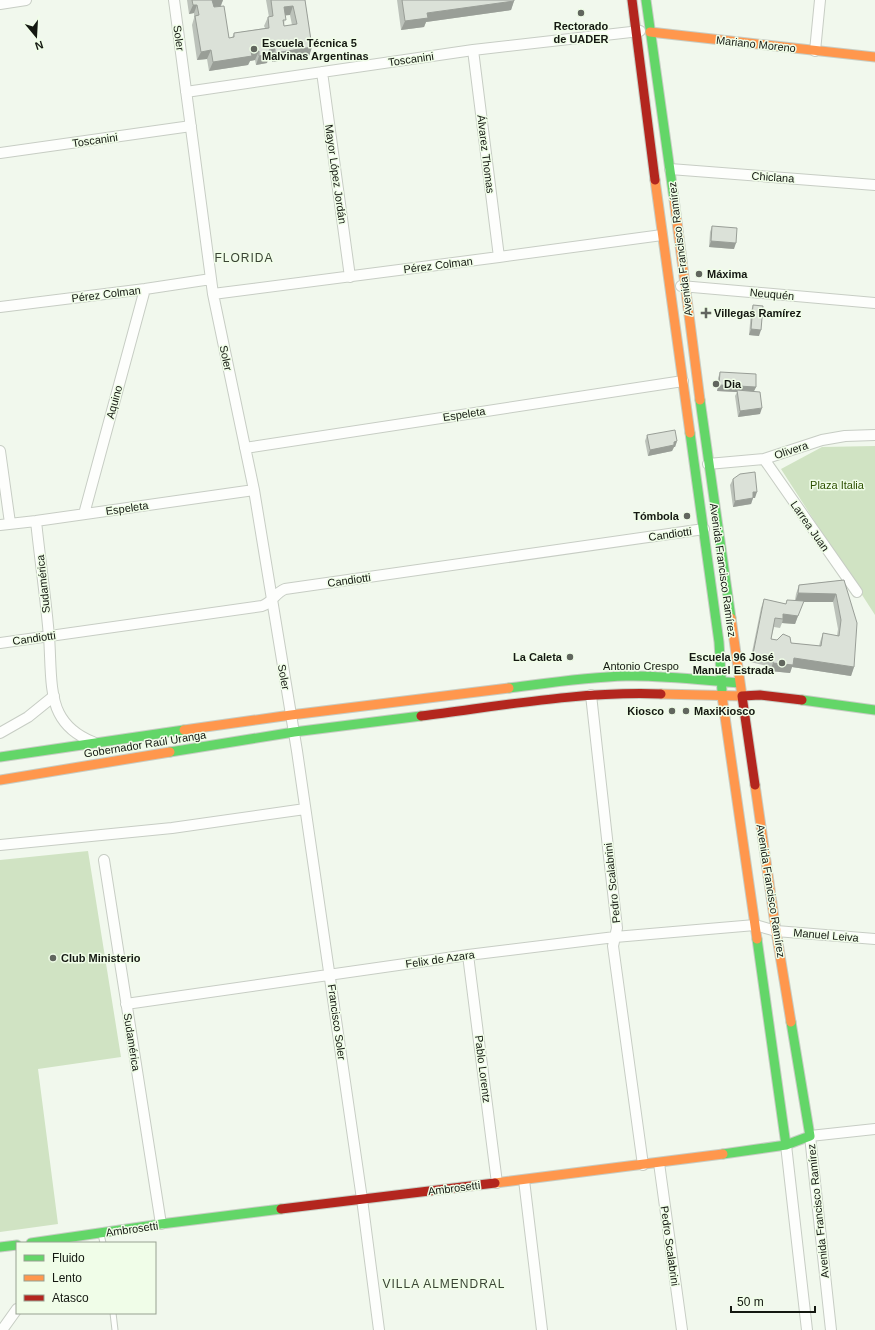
<svg xmlns="http://www.w3.org/2000/svg" width="875" height="1330" viewBox="0 0 875 1330" font-family="Helvetica,sans-serif">
<rect width="100%" height="100%" fill="#f1f8ed"/>
<path fill="#d0e3c3" d="M875,446V615L781,469L822,447Z
M88,851L121,1057L38,1069L58,1224L0,1232V860Z"/>
<g fill="none" stroke-linecap="round" stroke-linejoin="round">
<defs>
<path id="lane" d="M101,1234L103,1243
M113,1313L115,1330"/>
<path id="street" d="M174,0L213,294L254,490L297,751L362,1199L379,1330
M0,4L26,0
M473,50L499,257
M815,51L820,0
M322,72L350,277
M186,92L473,50L640,31
M0,153L191,126
M670,169L875,185
M681,286L875,303
M213,294L499,257L662,235
M0,307L145,289L211,279
M245,448L683,381
M0,451L10,523
M764,459L857,592
M708,464L764,459L822,440L845,436L875,435
M84,514L145,289
M36,521C40,560 46,599 49,637C51,659 49,694 59,713C66,727 78,736 93,742
M0,525L36,521L254,490
M0,643L262,606C272,603 275,593 285,589L704,529
M591,695L617,928L613,946L643,1165
M0,733L28,717L54,696
M0,845L172,828L305,809
M104,860L161,1224
M468,955L497,1183
M126,1004L468,955L615,937L755,925L776,931L875,939
M786,1145L807,1330
M659,1163L682,1330
M524,1180L542,1330
M2,1330L17,1309
M831,1330L810,1136L875,1129"/>
<path id="fast" d="M646,0L674,199
M700,400L731,618
M690,433L719,642L722,692
M509,688C548,683 587,677 626,676C663,675 701,680 739,683
M802,700L875,710
M170,752L294,732L421,716
M0,757L184,730
M757,939L786,1145
M723,1154L786,1145L810,1136L791,1022
M31,1243L161,1224L281,1209
M0,1247L17,1245"/>
<path id="slow" d="M650,32L875,57
M655,180L690,433
M674,199L700,400
M661,694L742,696L731,618
M722,696L757,939
M184,730L291,715L509,688
M0,780L170,752
M755,785L776,931L791,1022
M495,1183L723,1154"/>
<path id="jam" d="M632,0L655,180
M421,716C501,706 581,691 661,694
M755,785L742,696L760,695L802,700
M281,1209L495,1183"/>
</defs>
<use href="#lane" stroke="#c7cdc4" stroke-width="7"/>
<use href="#street" stroke="#c7cdc4" stroke-width="12"/>
<use href="#fast" stroke="#c7cdc4" stroke-width="11"/>
<use href="#slow" stroke="#c7cdc4" stroke-width="11"/>
<use href="#jam" stroke="#c7cdc4" stroke-width="11"/>
<use href="#lane" stroke="#fdfefc" stroke-width="5"/>
<use href="#street" stroke="#fdfefc" stroke-width="10"/>
<use href="#fast" stroke="#63d668" stroke-width="9"/>
<use href="#slow" stroke="#ff974d" stroke-width="9"/>
<use href="#jam" stroke="#b3261e" stroke-width="9"/>
</g>
<path fill="#bcc2ba" fill-rule="evenodd" d="M187,0H223L221,6L229,38H232L234,33L265,28L264,26L268,17H269L266,0H305L312,47L309,56L272,62V58L268,59L267,63L256,65L255,60L250,61L248,65L209,71L207,59L197,60L192,25L194,18V13L189,14ZM285,15H290L292,25L284,26Z
M397,0H514V1L511,10L426,22L424,27L401,30Z
M712,226L734,249L709,247L710,232Z
M753,305L759,336L749,335L751,311Z
M720,372L756,387L754,391L760,414L738,417L735,396L737,392L717,391L718,378Z
M647,435L677,441L675,447H674L672,451L648,456L645,441Z
M733,479L755,498H753L751,504L733,507L730,485Z
M844,580L854,667L851,676L792,667L790,673L770,671L771,667L750,662L761,608L764,599L786,604L795,600L796,594L799,585ZM803,602H833L838,629L837,636L823,633L820,642L819,646L791,643L771,639L774,627L780,628L782,623L795,624Z"/>
<path fill="#999e97" d="M212,0H223L220,7L209,9Z
M514,1L511,10L426,22L424,27L401,30L405,21L427,13Z
M193,5H197L194,13L189,14Z
M293,6L290,15L280,16L284,7Z
M312,47L309,56L272,62L275,53Z
M275,49L272,58L268,59L267,63L256,65L259,56L269,50Z
M211,50L207,59L197,60L201,52Z
M259,51L255,60L250,61L248,65L209,71L213,62L251,52Z
M711,241L736,243L734,249L709,247Z
M751,329L761,330L759,336L749,335Z
M719,385L756,387L753,393L737,390V392L717,391Z
M762,408L760,414L738,417L740,411Z
M677,441L675,447H674L672,451L648,456L650,450Z
M753,492H757L755,498H750Z
M753,498L751,504L733,507L735,501Z
M798,593L836,594L833,602H795Z
M783,614L798,616L795,624L782,623L783,619Z
M794,658L854,667L851,676L792,667L790,673L770,671L773,663Z"/>
<path fill="#dbe1d8" stroke="#999e97" fill-rule="evenodd" d="M192,0H212L214,7L224,6L229,38L234,37V33L269,28L268,17L273,16L271,0H305L312,47L275,53V49L269,50L270,54L259,56V51L251,52L252,56L213,62L211,50L201,52L195,16L199,15L197,5H193ZM293,6L297,24L284,26L283,20H286L284,7Z
M402,0H514V1L427,13L428,18L405,21Z
M712,226L737,228L736,243L711,241Z
M753,305L763,306L761,330L751,329Z
M720,372L756,374V387L719,385Z
M737,390L760,392L762,408L740,411Z
M675,430L677,441L674,442V445L650,450L647,435Z
M755,472L757,492H753V498L735,501L733,479L740,474Z
M844,580L857,623L854,667L794,658L793,665L773,663L774,658L753,654L764,599L786,604L787,600L804,601L798,616L783,614V619L775,618L771,639L777,640L783,634L790,637L791,643L821,646L823,633L839,636L841,620L836,594L798,593L799,585Z"/>
<g fill="#61665e" stroke="#f0fde8" stroke-width="1.5">
<circle cx="581" cy="13" r="4"/>
<circle cx="254" cy="49" r="4"/>
<circle cx="699" cy="274" r="4"/>
<path d="M704 307h4v4h4v4h-4v4h-4v-4h-4v-4h4z"/>
<circle cx="716" cy="384" r="4"/>
<circle cx="687" cy="516" r="4"/>
<circle cx="570" cy="657" r="4"/>
<circle cx="782" cy="663" r="4"/>
<circle cx="672" cy="711" r="4"/>
<circle cx="686" cy="711" r="4"/>
<circle cx="53" cy="958" r="4"/>
</g>
<g text-anchor="middle" stroke-width="3" stroke-linejoin="round" paint-order="stroke">
<g font-size="11" font-weight="bold" fill="#141811" stroke="#f0fde8" text-anchor="start">
<text x="581" y="30" text-anchor="middle">Rectorado<tspan x="581" dy="13">de UADER</tspan></text>
<text x="262" y="47">Escuela Técnica 5<tspan x="262" dy="13">Malvinas Argentinas</tspan></text>
<text x="707" y="278">Máxima</text>
<text x="714" y="317">Villegas Ramírez</text>
<text x="724" y="388">Dia</text>
<text x="679" y="520" text-anchor="end">Tómbola</text>
<text x="562" y="661" text-anchor="end">La Caleta</text>
<text x="774" y="661" text-anchor="end">Escuela 96 José<tspan x="774" dy="13">Manuel Estrada</tspan></text>
<text x="664" y="715" text-anchor="end">Kiosco</text>
<text x="694" y="715">MaxiKiosco</text>
<text x="61" y="962">Club Ministerio</text>
</g>
<g font-size="11" fill="#141811" stroke="#f0fde8">
<text transform="translate(179 38) rotate(82)" y="4">Soler</text>
<text transform="translate(756 44) rotate(6)" y="4">Mariano Moreno</text>
<text transform="translate(411 59) rotate(-8)" y="4">Toscanini</text>
<text transform="translate(95 140) rotate(-8)" y="4">Toscanini</text>
<text transform="translate(486 154) rotate(83)" y="4">Álvarez Thomas</text>
<text transform="translate(336 174) rotate(82)" y="4">Mayor López Jordán</text>
<text transform="translate(773 177) rotate(4)" y="4">Chiclana</text>
<text transform="translate(680 249) rotate(-97)" y="4">Avenida Francisco Ramírez</text>
<text transform="translate(438 265) rotate(-7)" y="4">Pérez Colman</text>
<text transform="translate(106 294) rotate(-7)" y="4">Pérez Colman</text>
<text transform="translate(772 294) rotate(5)" y="4">Neuquén</text>
<text transform="translate(226 358) rotate(78)" y="4">Soler</text>
<text transform="translate(114 402) rotate(-75)" y="4">Aquino</text>
<text transform="translate(464 414) rotate(-9)" y="4">Espeleta</text>
<text transform="translate(791 450) rotate(-18)" y="4">Olivera</text>
<text transform="translate(127 508) rotate(-8)" y="4">Espeleta</text>
<text transform="translate(810 526) rotate(55)" y="4">Larrea Juan</text>
<text transform="translate(670 534) rotate(-8)" y="4">Candiotti</text>
<text transform="translate(723 570) rotate(82)" y="4">Avenida Francisco Ramírez</text>
<text transform="translate(349 580) rotate(-8)" y="4">Candiotti</text>
<text transform="translate(43 584) rotate(-96)" y="4">Sudamérica</text>
<text transform="translate(34 638) rotate(-8)" y="4">Candiotti</text>
<text x="641" y="670">Antonio Crespo</text>
<text transform="translate(284 677) rotate(80)" y="4">Soler</text>
<text transform="translate(145 744) rotate(-9)" y="4">Gobernador Raúl Uranga</text>
<text transform="translate(612 883) rotate(-96)" y="4">Pedro Scalabrini</text>
<text transform="translate(771 891) rotate(81)" y="4">Avenida Francisco Ramírez</text>
<text transform="translate(826 935) rotate(5)" y="4">Manuel Leiva</text>
<text transform="translate(440 959) rotate(-8)" y="4">Felix de Azara</text>
<text transform="translate(337 1022) rotate(82)" y="4">Francisco Soler</text>
<text transform="translate(132 1042) rotate(81)" y="4">Sudamérica</text>
<text transform="translate(483 1069) rotate(83)" y="4">Pablo Lorentz</text>
<text transform="translate(454 1188) rotate(-7)" y="4">Ambrosetti</text>
<text transform="translate(818 1211) rotate(-96)" y="4">Avenida Francisco Ramírez</text>
<text transform="translate(132 1229) rotate(-8)" y="4">Ambrosetti</text>
<text transform="translate(670 1246) rotate(82)" y="4">Pedro Scalabrini</text>
</g>
<g font-size="11" fill="#2d5001" stroke="#f0fde8">
<text x="837" y="489">Plaza Italia</text>
</g>
<g font-size="12" letter-spacing="1" fill="#3a4434" stroke="#f0fde8">
<text x="244" y="262">FLORIDA</text>
<text x="444" y="1288">VILLA ALMENDRAL</text>
</g>
</g>
<rect x="16" y="1242" width="140" height="72" fill="#f0fde8" stroke="#98a192"/>
<rect x="24" y="1255" width="20" height="6" fill="#63d668" stroke="#98a192"/>
<text x="52" y="1262" font-size="12" fill="#141811">Fluido</text>
<rect x="24" y="1275" width="20" height="6" fill="#ff974d" stroke="#98a192"/>
<text x="52" y="1282" font-size="12" fill="#141811">Lento</text>
<rect x="24" y="1295" width="20" height="6" fill="#b3261e" stroke="#98a192"/>
<text x="52" y="1302" font-size="12" fill="#141811">Atasco</text>
<g transform="translate(36 36) rotate(162)" stroke="#f0fde8" stroke-width="3" paint-order="stroke">
<path d="M0-3L7 15L0 10L-7 15Z" fill="#141811"/>
<text y="-6" font-size="11" font-weight="bold" text-anchor="middle" fill="#141811">N</text>
</g>
<path d="M731 1306v6h84v-6" fill="none" stroke="#141811" stroke-width="2"/>
<text x="737" y="1306" font-size="12" fill="#141811" stroke="#f0fde8" stroke-width="3" paint-order="stroke">50 m</text>
</svg>
